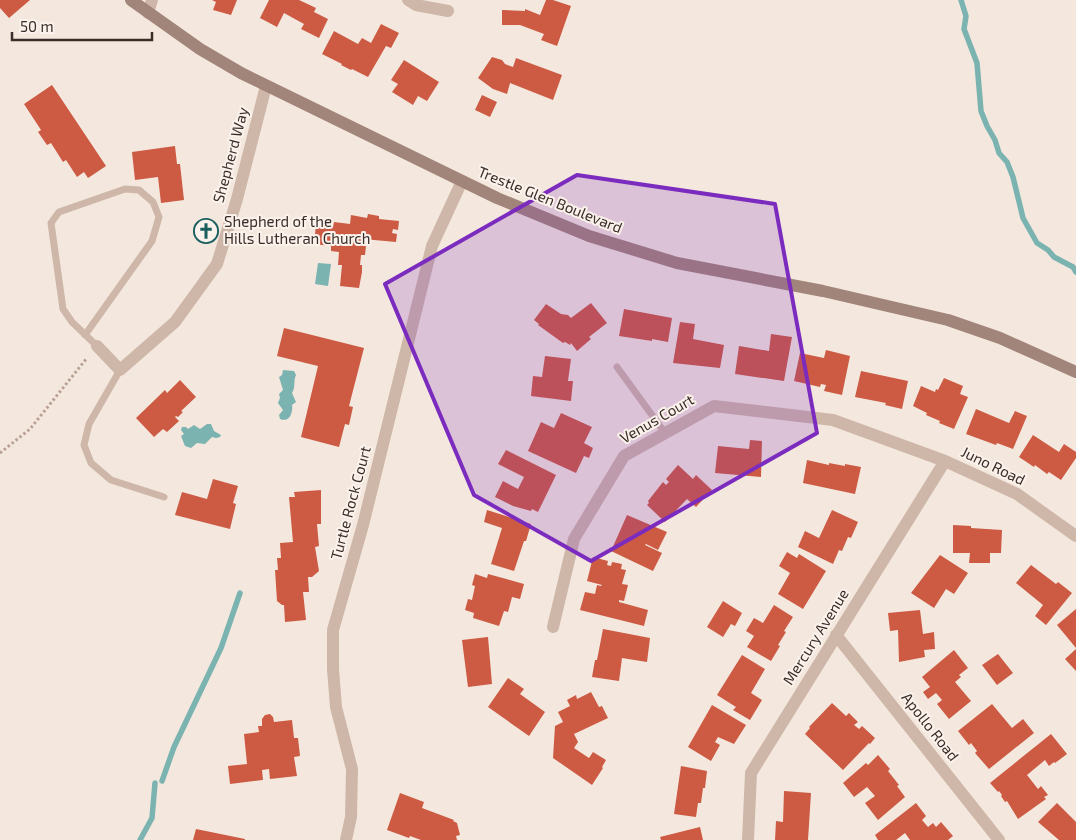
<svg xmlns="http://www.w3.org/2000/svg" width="1076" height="840" viewBox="0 0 1076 840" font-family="'Exo 2',sans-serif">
<rect width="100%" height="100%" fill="#f4e8de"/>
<path fill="#7bb3b1" d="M318,263L331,264L328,286L315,284Z
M283,370L294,371L296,375C293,381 296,387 292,393L296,402L292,405C293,412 290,423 280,419L279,415L283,410L278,403L280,398L279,394L283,390L279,377L282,375Z
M207,424H211L214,431L221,435L220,437L216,438L212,437L205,444L197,443L191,448L185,446L181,436L184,434L181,430L182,427H186L188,429L194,425L200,429Z"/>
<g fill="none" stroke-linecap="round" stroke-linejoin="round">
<path stroke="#7bb3b1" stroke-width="5.5" d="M961,0L966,16L964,29L977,63L981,111L987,126L995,140L999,153L1007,162L1013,177L1023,218L1037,243L1048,250L1054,257L1073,267L1076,272
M162,781L174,747L221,648L240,593
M140,840L152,818L155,783"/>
</g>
<path fill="#cd5a43" d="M0,0H30L9,18L0,8Z
M212,0H237L231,15L213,10L216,2Z
M269,0H299L316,8L314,12L328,19L319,38L301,29L304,24L284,13L277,27L260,18Z
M546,0H553L571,6L557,46L541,40L544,34L520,25H502V10L525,11V9L540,15Z
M381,24L399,33L391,48L386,46L368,77L352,69L351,70L341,65L342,64L322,54L334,31L358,44L362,38L371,43Z
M492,57L502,60L505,64L513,67L516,58L562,75L553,100L510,83L507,94L493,89L478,78Z
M404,60L439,82L427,101L418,96L413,105L392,92L398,84L391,80Z
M52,85L106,166L88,178L84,172L77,177L66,160L63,162L51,143L47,145L38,132L41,130L24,104Z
M482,95L497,102L490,117L475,110Z
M175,146L177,164H180L184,200L161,203L158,177L135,180L132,152Z
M368,214L379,216V219L399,221L398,230L393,229L392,233L397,234L396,242L363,239V246H366L365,255H361L360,265H362V272L359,288L340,286L342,265H338L339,252L331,251V246L314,244L316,225L333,227L334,222L350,224L351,215L367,218Z
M591,303L607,323L589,337L591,339L577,351L571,343L570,345L565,342L563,343L538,325L539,324L534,320L546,304L561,314L568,315L571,318Z
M624,309L672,318L668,342L652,339V341L619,336Z
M680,322L695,324L693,339L724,345L720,368L673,363Z
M284,328L364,348L349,406L353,407L349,425L345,424L339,447L301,437L318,366L277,356Z
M771,334L792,337L784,381L735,374L739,346L769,351Z
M826,350L850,356L842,395L824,391L826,385L821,384L820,387L794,381L800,353L824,358Z
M545,356L571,359L568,381H573L571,401L531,396L533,376L542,377Z
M861,371L908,381L902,409L885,405L886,403L855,397Z
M944,378L963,386L960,394L968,397L954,429L939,423L940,421L926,415L927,413L913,406L921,386L935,392L936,389L938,390Z
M180,380L196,397L181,411L183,412L178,417L176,416L175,417L179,421L167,432L163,429L154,437L136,418L165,390L167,393Z
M976,409L1009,423L1015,411L1027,416L1013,449L997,443L996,445L966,434Z
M561,413L592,427L584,443L593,448L589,458L584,456L576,473L528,451L541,422L554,428Z
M1033,435L1059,452L1064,444L1076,452V458L1061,480L1049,472L1047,474L1035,465L1034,467L1019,457Z
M750,440L762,441L761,477L715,473L718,446L749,449Z
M506,450L556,475L538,512L532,509L531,511L513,506L495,497L503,481L518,489L524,477L498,464Z
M807,460L829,465V463L845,466V464L861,467L855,494L803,483Z
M678,465L693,479L696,475L712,490L696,507L687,499L665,522L647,505L649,503L648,501L663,482L666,485L669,482L666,479Z
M213,479L238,486L233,503L236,504L230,529L175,515L182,492L207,499Z
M321,490V524H317L319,546L315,547L319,571L312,577H308L309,592H303L306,620L285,622L284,605H282L277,601L275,570H278L277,558H281L280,543L293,542L289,497H295L294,492Z
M487,510L531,524L526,541H524L514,571L491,564L502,528L484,522Z
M832,510L858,522L851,538L848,537L842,551L839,550L833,564L798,547L805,531L819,538Z
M627,515L667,532L658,550L646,544L645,545L662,553L653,571L611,551Z
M953,525L971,526V528L1002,530L1001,553H990V563H969L970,553H953Z
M787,552L797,558L799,554L826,571L803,609L778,594L790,573L779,566Z
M940,555L968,573L954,594L946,589L934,608L911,593Z
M593,557L608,561L607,565L611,566L612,562L622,564L621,569L626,570L622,584L628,585L624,601L619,600V602L648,610L644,626L580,610L585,592L595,594L597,585L601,586L602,585L587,581Z
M1031,565L1056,584L1058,582L1072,593L1046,625L1035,616L1043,605L1016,583Z
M475,574L487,578L488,574L524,584L520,599L512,597L508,612L504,611L499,626L473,618L474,613L465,610L468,599L472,600L475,586L472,585Z
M723,601L742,613L735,626L731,624L723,637L707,627Z
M774,605L793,617L784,631L786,632L778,645L780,646L771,661L747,647L754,636L746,631L754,618L763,623Z
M1076,609V648L1057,625Z
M920,610L923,634L934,632L935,649L924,650L925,657L899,662L898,630L890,631L888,613Z
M603,629L650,638L647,662L622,658L619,681L592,677L595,660H597Z
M488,637L492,684L468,687L462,640Z
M1076,649V671L1065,659Z
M954,650L968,668L959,675L961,677L955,682L971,701L949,719L937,704L942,700L936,693L928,699L923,692L930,687L922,677Z
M998,654L1013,673L997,685L982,665Z
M742,655L765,669L751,693L762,700L750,720L733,710L736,707L717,695Z
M508,678L524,689L520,694L545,712L529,736L488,707Z
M591,692L599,707L602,706L608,718L574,734L578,742L574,748L589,758L593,752L606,760L602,767L603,768L592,785L553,758L555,726L563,722L558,712L570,706L567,700L576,695L577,699Z
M832,703L846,716L849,713L858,722L854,725L859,729L862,726L875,738L870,744L869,743L843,770L805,734L810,728L809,727Z
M992,704L1012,728L1023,719L1034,733L989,769L975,753L977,751L971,743L969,745L958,731Z
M712,705L746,725L734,744L718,737L715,742L720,745L711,761L688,747Z
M270,714L273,717L274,722L292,720L294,738H298L300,756L294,757L297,776L270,779L269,769L262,770L263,780L230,784L228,766L247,764L244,734L259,732L258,726H262V719L265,715Z
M1051,734L1067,754L1055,763L1054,762L1049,766L1045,760L1027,775L1038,789L1041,786L1048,795L1044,797L1046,799L1018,819L1007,801L1005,802L1001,796L1002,795L999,791L998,792L990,783Z
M878,755L890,769L888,771L899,785L897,786L905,797L878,820L865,803L875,796L867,787L854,797L843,783L866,763L868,765Z
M681,766L707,771L705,788H703L701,803H698L696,817L674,814Z
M784,791L811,793L808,840H775L776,821L783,822Z
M400,793L424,802L422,808L454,820L453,821L457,823L460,835L456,836L457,840H421L410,836L409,838L387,830Z
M916,803L926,816L922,820L928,827L933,823L936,827L941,822L953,836L948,840H910L905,833L896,840H878L875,835Z
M1057,803L1076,822V840H1059L1038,822Z
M700,827L703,840H661L660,837Z
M196,829L245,839V840H193Z"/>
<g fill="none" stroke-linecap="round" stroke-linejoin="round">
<path stroke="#baa093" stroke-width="3" stroke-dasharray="2.5 2.5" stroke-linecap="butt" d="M0,453L30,429L87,358"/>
<path stroke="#ceb7a9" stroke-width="7" d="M85,335L152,241L159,217L153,202L139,190L125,189L59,212L51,223L63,309L72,322L97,346
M617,367L665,433
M120,370L89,424L84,445L91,463L111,480L164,497"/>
<path stroke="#ceb7a9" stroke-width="12" d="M408,0L416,5L448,11
M148,13L152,0
M97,346L120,370L175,322L217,264L237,199L266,86
M553,627L574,539L624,456L714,406L833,420L945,461L1017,494L1076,536
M836,635L999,840
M346,840L351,817L352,769L336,707L333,669V630L363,525L432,246L462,181
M748,840L751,773L945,461"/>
<path stroke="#a2857a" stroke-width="12" d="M131,0L200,49L241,73L497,198L589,236L677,263L823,291L948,320L1000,338L1076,372"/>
</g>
<path fill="#7b2cbf" fill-opacity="0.2" stroke="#7b2cbf" stroke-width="4" stroke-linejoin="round" d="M577,175L775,204L817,433L591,561L474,495L385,284Z"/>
<defs>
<symbol id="church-ring" viewBox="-11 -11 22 22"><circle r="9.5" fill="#fbf2eb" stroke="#1b5f5e" stroke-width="1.5"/><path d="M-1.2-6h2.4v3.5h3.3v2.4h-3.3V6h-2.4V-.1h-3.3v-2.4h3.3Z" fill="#1b5f5e"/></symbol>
</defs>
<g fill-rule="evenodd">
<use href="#church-ring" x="192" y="217" width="28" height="28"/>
</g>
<g text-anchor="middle" stroke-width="4" stroke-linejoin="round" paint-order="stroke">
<g font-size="15" fill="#3a2d29" stroke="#fbf2eb">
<text transform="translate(231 155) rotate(-75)" y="5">Shepherd Way</text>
<text transform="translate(550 200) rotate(22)" y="5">Trestle Glen Boulevard</text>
<text transform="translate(657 419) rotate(-30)" y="5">Venus Court</text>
<text transform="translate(993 466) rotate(26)" y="5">Juno Road</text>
<text transform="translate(351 503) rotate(-75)" y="5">Turtle Rock Court</text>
<text transform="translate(816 637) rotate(-58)" y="5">Mercury Avenue</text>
<text transform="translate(930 727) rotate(52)" y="5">Apollo Road</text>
</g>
<g font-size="15" fill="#3a2d29" stroke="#fbf2eb" text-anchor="start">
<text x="224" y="227">Shepherd of the<tspan x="224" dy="17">Hills Lutheran Church</tspan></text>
</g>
</g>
<path d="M12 32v8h140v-8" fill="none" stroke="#3a2d29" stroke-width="2.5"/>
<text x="20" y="32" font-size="15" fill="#3a2d29" stroke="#fbf2eb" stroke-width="4" paint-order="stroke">50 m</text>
</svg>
